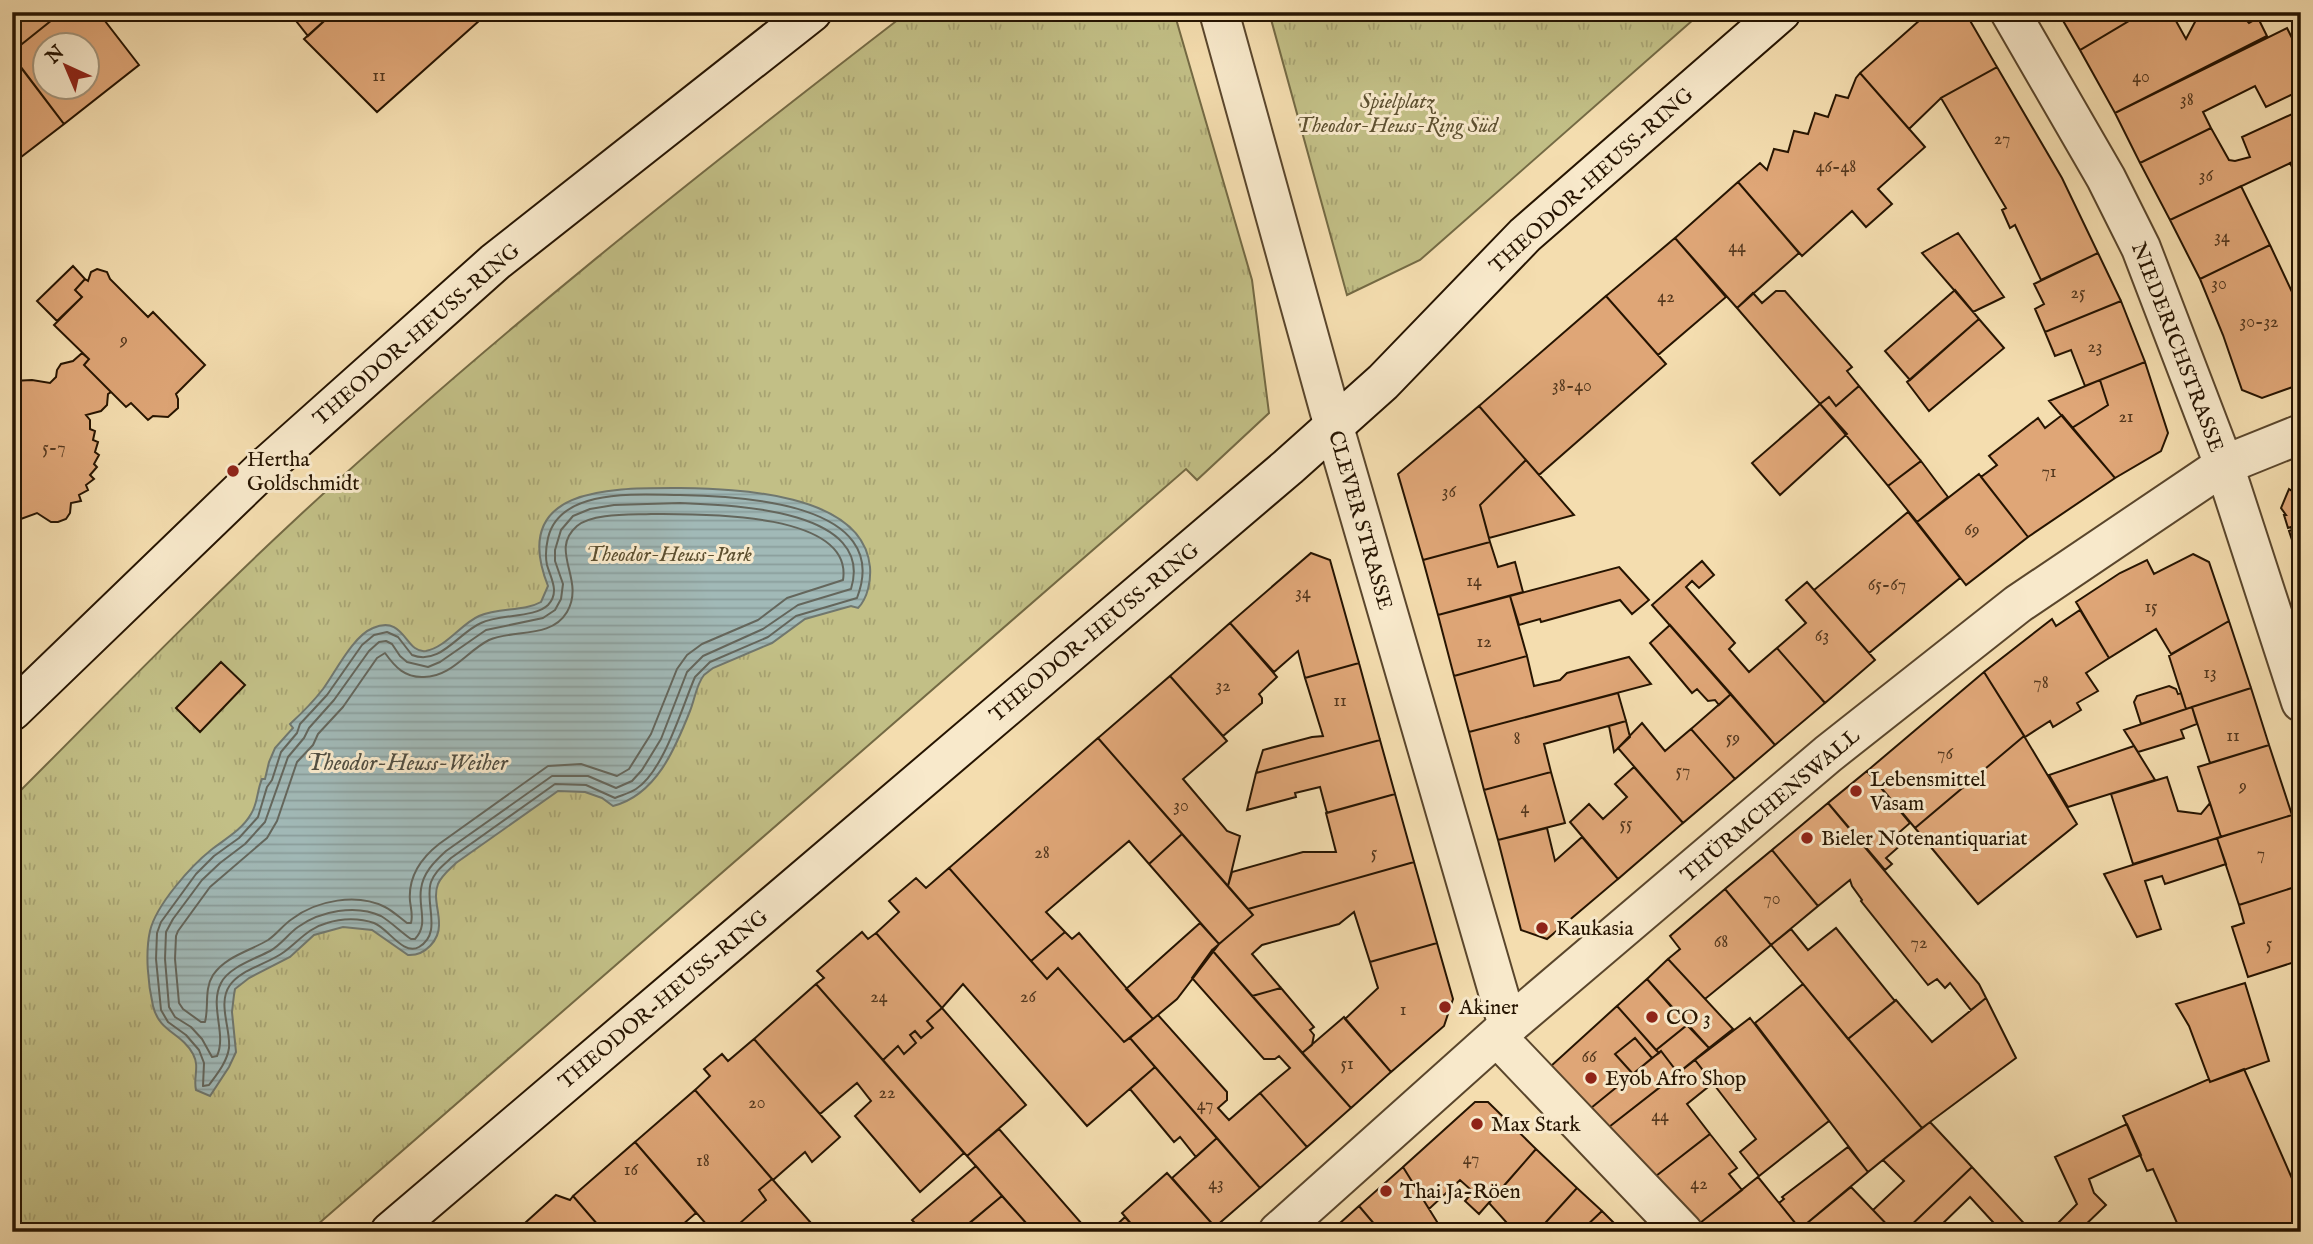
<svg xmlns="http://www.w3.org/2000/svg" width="2313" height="1244" viewBox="0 0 2313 1244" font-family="'IM FELL English',serif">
<defs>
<pattern id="park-tufts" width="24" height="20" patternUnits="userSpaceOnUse" patternTransform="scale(1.75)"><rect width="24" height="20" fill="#c2bf86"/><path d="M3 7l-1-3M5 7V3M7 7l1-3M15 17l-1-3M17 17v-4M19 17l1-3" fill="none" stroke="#a7a372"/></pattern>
<pattern id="water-rules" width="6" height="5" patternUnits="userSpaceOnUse" patternTransform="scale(1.75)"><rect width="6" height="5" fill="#a1b9b7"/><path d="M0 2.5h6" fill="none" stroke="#8a9e9c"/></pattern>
</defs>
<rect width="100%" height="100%" fill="#f4ddaf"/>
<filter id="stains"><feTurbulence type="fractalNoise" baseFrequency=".00286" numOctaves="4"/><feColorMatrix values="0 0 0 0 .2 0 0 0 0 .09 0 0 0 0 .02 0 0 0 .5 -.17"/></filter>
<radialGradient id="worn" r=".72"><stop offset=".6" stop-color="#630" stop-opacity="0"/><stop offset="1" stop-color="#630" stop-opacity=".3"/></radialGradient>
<path fill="url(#park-tufts)" stroke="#746a44" stroke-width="2" d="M908,12H1174L1252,280L1269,413L1197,480L1186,469L309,1232H12V799C107,704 200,608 298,517C492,337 699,173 908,12Z
M1269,12H1702L1420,260L1347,295Z"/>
<path fill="url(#water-rules)" stroke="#70776e" stroke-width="2" d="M680,488C735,489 863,492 870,567C871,580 868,598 858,608L851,606L805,619L772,643L713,668L704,675C696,685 695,699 690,711C675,749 656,795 613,806L602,798L585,792L558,791L456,863C449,870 442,875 438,884C433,897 439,910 439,923C440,940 425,956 408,955L372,930L343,927L314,935L290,957L249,978L235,989L234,995L232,1012L236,1052L229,1067L210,1096L196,1090C193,1077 200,1067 193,1054C182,1033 159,1032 153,1006C148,984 145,953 150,931C156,905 191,866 211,850C225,839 242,830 251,814C258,803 257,790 262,779H265L269,762L275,748L293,728L290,724C302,713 313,702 323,689C336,671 353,636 373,628C405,614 405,654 426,651C446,647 461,624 479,616C499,607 523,612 541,602L548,586C508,485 614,488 680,488Z"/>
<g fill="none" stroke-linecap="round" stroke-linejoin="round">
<path stroke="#64665c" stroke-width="2" d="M680,495C738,496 894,502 857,598L796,616L768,637L710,662L695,677C682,707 664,771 636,789C630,793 622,795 615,798L586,785L555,784L451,858C443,866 435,871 431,882C424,903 443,933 419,947C403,956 388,928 374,923C360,918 342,918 327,923C308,928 299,941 284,952C268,964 241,969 230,985C217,1003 231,1029 229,1048C227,1062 217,1074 209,1085L203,1086L204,1063L199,1050L186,1035L168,1022L161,1010L156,959L157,933L161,922L196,874L214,856L239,838L258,817L267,787L272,780L281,752L297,733L300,724L327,695L362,645L374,635L387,632L398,637L412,655C440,666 458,633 481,623C499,614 535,618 548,605C560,592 551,579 547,565C545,556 546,547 548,538C560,487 640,495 680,495Z
M680,503C728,505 876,508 851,589L798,605L763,629L703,656L687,672L661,739L642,770L632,781L616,788L588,776H552L446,851C434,862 423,873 421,889C418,908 429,924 415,939H411C401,932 391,922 381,916C356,904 320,911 298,927C288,934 281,945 270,951C255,959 229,967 221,983C209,1006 227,1034 217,1056L212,1057L202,1039L191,1027L175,1017L169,1007L165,959L166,932L173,919L202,880L220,863L245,844L265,822L288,757L304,738L309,728L334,700L369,651L379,642L386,641L392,644L400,656L407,662L428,667L440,662L486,630L543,618L555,610L561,599L563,584L555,561V550L561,530L573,516L590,509L614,505Z
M651,514C694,514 854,510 843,580L787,598L758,620L702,644L687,655L677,669L651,734L629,769L617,776L581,764L548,766L439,844C420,859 408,877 410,901C411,909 413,916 411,923H407C400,918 393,911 385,907C357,893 317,900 292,919C283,925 277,934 268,940C250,951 226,956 213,975C204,989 209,1007 205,1022H201L183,1009L179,1003L175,959L176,936L178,931L210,887L267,838L277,821L297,762L313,745L318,734L343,707L377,658L385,653C395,667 405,678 424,677C451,677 467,651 489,640C514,629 551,639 567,612C586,579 548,551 577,526C593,513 631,515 651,514Z"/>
</g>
<path fill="#dfa677" stroke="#261401" stroke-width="2" fill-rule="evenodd" d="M12,12H62L12,52Z
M62,12H98L139,65L64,124L12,56V52ZM46,46H88V88H46Z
M289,12H334L308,36Z
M334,12H489L377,112L304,39Z
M1929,12H1965L1997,67L1941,98L1909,129L1860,73Z
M2058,12H2144L2080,50Z
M2144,12H2171L2186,39L2196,20L2213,12H2239L2249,23L2258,18L2267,36L2115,113L2080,50Z
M2287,28L2301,56V90L2266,107L2255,86L2203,112L2211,128L2140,163L2115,113Z
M21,67L64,124L12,164V74Z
M1997,67L2062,178L2098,253L2041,280L2015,225L2010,228L2002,210L2006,208L1941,98Z
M1860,73L1925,147L1878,189L1892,204L1866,227L1852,211L1802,256L1738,182L1760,163L1767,170L1774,149L1788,152L1794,131L1808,134L1815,113L1828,117L1836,95L1848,98L1856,78Z
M2301,110V158L2170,220L2140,163L2211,128L2229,160L2235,161L2250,157L2242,137Z
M2301,158V185L2290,163Z
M1738,182L1799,253L1737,308L1675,238Z
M2241,186L2270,245L2200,279L2170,220Z
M1958,233L2004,297L1973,312L1922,253Z
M1675,238L1726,297L1658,355L1606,296Z
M2270,245L2299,307L2301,306V384L2262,398L2242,390L2223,335L2200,279Z
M2098,253L2121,301L2045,332L2035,309L2044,304L2034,284Z
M73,266L85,279L75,290L82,297L57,321L37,301Z
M97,269L107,272L110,279L148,317L153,312L205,365L176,394L178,399V408L168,417L153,416L148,420L131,403L126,407L84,365L89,359L54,325L82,297L75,290L85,279L88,281L91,272Z
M1955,290L1979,319L1910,380L1885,351Z
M1776,291H1785L1852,367L1847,371L1859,386L1836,406L1829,397L1820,404L1737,308L1753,293L1762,303Z
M1606,296L1666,364L1539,475L1479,406Z
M2121,301L2145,362L2085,386L2071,350L2055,356L2045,332Z
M1979,319L2004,348L1929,411L1907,382Z
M82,353L89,359L84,365L111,392L108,394L107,405L101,411L86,415L90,420V429L95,431L93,440L98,442L95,452L99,455L94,464L97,467L90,475L94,479L86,485L88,490L79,495L81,501L71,503L70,513L66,519L58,522H51L37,513L18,520V525L13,534L17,537L12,542V381L32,380L50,383L56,377L57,370L61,364L73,361Z
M2145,362L2168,433L2161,451L2115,478L2072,428L2108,405L2100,380Z
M2100,380L2108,405L2072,428L2049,401Z
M1859,386L1921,461L1888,486L1820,404L1829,397L1836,406Z
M1820,404L1847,434L1780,495L1752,463Z
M1479,406L1526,460L1480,505L1490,542L1423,560L1398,474Z
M2062,415L2115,478L2028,537L1981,477L1997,465L1989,456L2038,418L2045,428Z
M1526,460L1574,515L1489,538L1480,505Z
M1921,461L1948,497L1917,522L1888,486Z
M1979,474L2028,537L1966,585L1917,522Z
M2301,483V559L2298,560L2294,548L2298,546L2296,542L2293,543L2289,531L2292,530L2291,527L2288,528L2284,515H2286L2281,508L2289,489L2292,491L2295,489L2294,486Z
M1908,512L1960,578L1869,653L1814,590Z
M1490,542L1498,567L1515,562L1523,592L1438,615L1423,560Z
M1311,553L1330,560L1359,663L1305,678L1298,651L1274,672L1230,623Z
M2193,554L2209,562L2229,621L2171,654L2156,629L2109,658L2076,602L2120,573L2147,560L2154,574Z
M1702,561L1714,575L1699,588L1692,581L1686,587L1735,643L1729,649L1749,672L1777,648L1825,703L1775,745L1652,605Z
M1619,567L1649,600L1632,614L1620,600L1541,622L1540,619L1519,625L1510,596Z
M1807,582L1875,660L1825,703L1777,648L1806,623L1786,600Z
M1510,596L1527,656L1454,676L1438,615Z
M2080,610L2109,658L2086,673L2098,691L2077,703L2081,710L2053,727L2050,721L2025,737L1984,672L2052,619L2056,626Z
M2229,621L2251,688L2186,709L2169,656Z
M1230,623L1277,677L1259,694L1262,698V703L1223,736L1170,676Z
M1670,625L1731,694L1719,705L1715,700L1708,701L1697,689L1692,693L1650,643Z
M1527,656L1534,686L1560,680L1567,673L1629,657L1651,684L1469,732L1454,676Z
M221,662L245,685L200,732L176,708Z
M1359,663L1380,740L1256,773L1263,750L1312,737L1323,736L1305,678Z
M1984,672L2024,736L1915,828L1867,771Z
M1170,676L1227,741L1183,779L1227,831L1240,836L1228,886L1098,738Z
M2169,686L2176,689L2178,694L2181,693L2186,709L2141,724L2134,702L2137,696Z
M2251,688L2269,745L2210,763L2192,707Z
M1618,693L1626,721L1544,744L1551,772L1484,790L1469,732Z
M1731,694L1775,745L1735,779L1691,729Z
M2192,707L2197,724L2181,730L2184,738L2138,752L2124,730Z
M1626,721L1630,737L1614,752L1609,726Z
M1642,723L1665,751L1691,729L1735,779L1683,823L1618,748Z
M2024,736L2077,824L1978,904L1915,828Z
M1098,738L1182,834L1149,864L1129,841L1046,912L1065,932L1031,961L949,868Z
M1380,740L1395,794L1327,813L1320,787L1295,793L1296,797L1247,810L1256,773Z
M2269,745L2292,815L2221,837L2198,767Z
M2134,746L2155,780L2068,807L2049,775Z
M1634,767L1683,823L1618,879L1570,822L1589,804L1603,819L1627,797L1615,784Z
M1867,771L1910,823L1895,836L1902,844L1886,858L1892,864L1885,870L1828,803Z
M1551,772L1565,823L1498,840L1484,790Z
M2167,777L2178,811L2201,814L2210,803L2221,837L2133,864L2111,794Z
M1395,794L1414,862L1248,909L1228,886L1232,872L1303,852H1336L1326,813Z
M1828,803L1979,984L1986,998L1971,1010L1950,983L1945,988L1937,979L1928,985L1861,901L1862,900L1852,886L1850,880L1818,906L1772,850Z
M2292,815L2301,842V885L2239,905L2217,838Z
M1547,828L1555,861L1582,837L1618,879L1547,939L1521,930L1498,840Z
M1182,834L1253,915L1219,944L1149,864Z
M2217,838L2226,864L2165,884L2162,876L2145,881L2161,929L2137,937L2104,874Z
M1772,850L1818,906L1771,945L1725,889Z
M1414,862L1437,943L1370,962L1354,912L1339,924L1262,945L1252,954L1281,988L1252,996L1212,950L1253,915L1248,909Z
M949,868L1047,979L1058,968L1124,1042L1130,1038L1155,1067L1087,1126L963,984L942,1008L876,933L899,912L889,901L916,878L926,888Z
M2301,885V960L2248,977L2232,927L2244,923L2239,905Z
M1725,889L1771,945L1705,999L1668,959L1680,949L1670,936Z
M1200,923L1219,944L1177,999L1153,1019L1126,989Z
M1836,928L1895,1001L1848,1039L1771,945L1791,929L1808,950Z
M862,932L868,939L876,933L942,1008L927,1021L933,1028L921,1038L915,1031L910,1035L916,1043L904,1054L898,1046L883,1060L816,984L824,978L817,971Z
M1065,932L1072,939L1079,933L1153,1019L1124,1042L1058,968L1047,979L1031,961Z
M1437,943L1453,999L1444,1026L1391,1072L1345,1019L1378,988L1370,962Z
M1212,950L1351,1108L1307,1147L1260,1093L1290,1068L1279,1056L1275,1059H1264L1192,978Z
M1668,959L1733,1029L1709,1048L1647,979Z
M1647,979L1687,1025L1656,1050L1617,1006Z
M2245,983L2269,1061L2210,1082L2189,1026L2176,1004Z
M816,984L964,1153L920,1192L855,1116L871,1101L857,1083L820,1114L754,1039Z
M1803,984L1922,1128L1868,1172L1755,1023Z
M1281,988L1314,1027L1310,1030L1314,1035L1312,1045L1302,1053L1252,996Z
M1986,998L2016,1058L1922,1128L1848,1039L1896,1000L1932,1042Z
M1617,1006L1659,1053L1652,1058L1635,1038L1615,1054L1633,1074L1591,1108L1551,1066Z
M942,1008L1026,1105L967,1156L883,1060L898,1046L904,1054L916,1043L910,1035L915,1031L921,1038L933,1028L927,1021Z
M1158,1015L1227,1092V1100L1218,1108L1229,1120L1260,1093L1307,1147L1260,1188L1130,1038Z
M1344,1017L1391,1072L1351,1108L1302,1053Z
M1750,1018L1829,1121L1759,1176L1740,1152L1756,1139L1695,1060Z
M1687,1025L1709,1048L1678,1073L1661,1051L1659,1053L1656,1050Z
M1635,1038L1652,1058L1633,1074L1615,1054Z
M754,1039L840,1137L812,1162L805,1152L773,1180L695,1090L710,1076L704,1069L722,1054L728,1061Z
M1661,1051L1678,1073L1609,1127L1591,1108Z
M1695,1060L1713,1083L1687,1104L1710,1134L1656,1176L1609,1127Z
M1155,1067L1217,1138L1196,1157L1180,1137L1174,1142L1130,1089Z
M2244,1069L2301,1199V1232H2181L2153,1169L2147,1171L2123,1116L2209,1079L2210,1082Z
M695,1090L772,1179L759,1190L766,1200L730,1232H713L635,1142Z
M1475,1102H1488L1536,1149L1479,1214L1465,1201L1471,1194L1468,1191L1470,1189L1460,1180L1429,1209L1403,1167Z
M1930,1122L1972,1167L1904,1232H1894L1873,1210L1904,1181L1883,1160Z
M2127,1124L2141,1155L2089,1179L2094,1193L2106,1205L2078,1232H2049L2077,1204L2055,1157Z
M999,1129L1089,1232H1034L967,1156Z
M1710,1134L1737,1168L1729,1174L1742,1190L1700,1223L1656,1176Z
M1217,1138L1260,1188L1215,1227L1172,1178Z
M635,1142L696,1213L674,1232H604L573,1196Z
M1848,1147L1868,1172L1800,1229L1779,1203L1784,1199L1782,1197Z
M1536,1149L1577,1188L1537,1232H1515L1489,1203Z
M976,1166L1002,1196L959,1232H923L912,1220Z
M1403,1167L1439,1225L1431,1232H1381L1359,1206Z
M1972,1167L2032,1232H2002L1970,1197L1934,1232H1904Z
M1167,1173L1215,1227L1210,1232H1138L1122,1213Z
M1758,1177L1800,1229L1796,1232H1709L1700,1223Z
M772,1179L773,1180L819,1232H730L766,1200L759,1190Z
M1851,1187L1894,1232H1796L1800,1229Z
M1577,1188L1602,1211L1580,1232H1537Z
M556,1195L570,1200L573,1196L604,1232H515Z
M1002,1196L1034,1232H972L967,1225Z
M1359,1206L1381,1232H1330Z
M1602,1211L1623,1232H1580Z
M1125,1217L1138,1232H1109Z"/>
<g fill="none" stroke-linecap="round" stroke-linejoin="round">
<defs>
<path id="street" d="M1219,12L1334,427L1508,1026
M2010,12L2106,178L2141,248L2224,465L2301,702
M1497,1037L1683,1232
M1278,1232L1508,1026L1828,754L2018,604L2224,465L2301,434"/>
<path id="secondary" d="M12,711L263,469L495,262L812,12
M390,1232L1288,467L1383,382L1525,235L1781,12"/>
</defs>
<use href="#street" stroke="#5a462c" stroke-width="42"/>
<use href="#secondary" stroke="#261401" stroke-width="42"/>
<use href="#street" stroke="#f8e9cb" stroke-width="38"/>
<use href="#secondary" stroke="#f8e9cb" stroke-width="38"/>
</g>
<g fill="#8f2418" stroke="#f8e9cb" stroke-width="2.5">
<circle cx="233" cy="471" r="7"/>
<circle cx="1856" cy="791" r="7"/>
<circle cx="1807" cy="838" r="7"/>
<circle cx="1542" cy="928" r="7"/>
<circle cx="1445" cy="1007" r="7"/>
<circle cx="1652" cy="1017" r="7"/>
<circle cx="1591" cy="1078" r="7"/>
<circle cx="1477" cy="1124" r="7"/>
<circle cx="1386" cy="1191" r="7"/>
</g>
<g text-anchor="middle" stroke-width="6" stroke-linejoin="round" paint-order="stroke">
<g font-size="18" fill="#54381e">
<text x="379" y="81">11</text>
<text x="2141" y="82">40</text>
<text x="2187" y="105">38</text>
<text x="2002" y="144">27</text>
<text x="1836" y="172">46-48</text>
<text x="2206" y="181">36</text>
<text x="2222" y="242">34</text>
<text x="1737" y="252">44</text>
<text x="2219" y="289">30</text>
<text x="2078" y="298">25</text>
<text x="1666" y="302">42</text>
<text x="2259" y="327">30-32</text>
<text x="124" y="345">9</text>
<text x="2095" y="352">23</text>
<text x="1572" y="391">38-40</text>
<text x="2126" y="422">21</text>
<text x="54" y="453">5-7</text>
<text x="2049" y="477">71</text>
<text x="1449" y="497">36</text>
<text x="1972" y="535">69</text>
<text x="1474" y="586">14</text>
<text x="1887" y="590">65-67</text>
<text x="1303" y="598">34</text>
<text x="2151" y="612">15</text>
<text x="1822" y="641">63</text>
<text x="1484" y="647">12</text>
<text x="2210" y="678">13</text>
<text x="2041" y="688">78</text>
<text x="1223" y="691">32</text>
<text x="1340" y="706">11</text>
<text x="2233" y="741">11</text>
<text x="1733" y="743">59</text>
<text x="1517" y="744">8</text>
<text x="1945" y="759">76</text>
<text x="1683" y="776">57</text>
<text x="2243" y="791">9</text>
<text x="1181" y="811">30</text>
<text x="1525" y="813">4</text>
<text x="1626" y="829">55</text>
<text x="1042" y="858">28</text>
<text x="1374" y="858">5</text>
<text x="2261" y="859">7</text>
<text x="1772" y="904">70</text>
<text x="1721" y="947">68</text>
<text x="1919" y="948">72</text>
<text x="2269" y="949">5</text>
<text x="879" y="1002">24</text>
<text x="1028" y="1002">26</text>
<text x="1403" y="1015">1</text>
<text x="1589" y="1062">66</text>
<text x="1347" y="1069">51</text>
<text x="887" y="1098">22</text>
<text x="757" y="1108">20</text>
<text x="1205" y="1110">47</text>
<text x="1660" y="1121">44</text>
<text x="1471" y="1164">47</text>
<text x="703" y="1166">18</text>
<text x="631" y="1175">16</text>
<text x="1216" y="1189">43</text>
<text x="1699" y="1189">42</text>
</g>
<g font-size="21" font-style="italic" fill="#5d5030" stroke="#f8e9cb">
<text x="1397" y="108">Spielplatz<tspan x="1397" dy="24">Theodor-Heuss-Ring Süd</tspan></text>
<text x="669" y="561">Theodor-Heuss-Park</text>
</g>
<g font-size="21" fill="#261401" stroke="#f8e9cb">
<text transform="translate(1591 180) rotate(-42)" y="7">THEODOR-HEUSS-RING</text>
<text transform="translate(416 334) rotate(-41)" y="7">THEODOR-HEUSS-RING</text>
<text transform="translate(2178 347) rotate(69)" y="7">NIEDERICHSTRASSE</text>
<text transform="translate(1361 520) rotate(74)" y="7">CLEVER STRASSE</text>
<text transform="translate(1094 632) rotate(-40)" y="7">THEODOR-HEUSS-RING</text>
<text transform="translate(1770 805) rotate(-40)" y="7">THÜRMCHENSWALL</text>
<text transform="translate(663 999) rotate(-40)" y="7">THEODOR-HEUSS-RING</text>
</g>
<g font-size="21" fill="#261401" stroke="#f8e9cb" text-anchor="start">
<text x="247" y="466">Hertha<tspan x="247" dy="24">Goldschmidt</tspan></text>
<text x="1870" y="786">Lebensmittel<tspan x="1870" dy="24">Vasam</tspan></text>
<text x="1821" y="845">Bieler Notenantiquariat</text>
<text x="1556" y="935">Kaukasia</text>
<text x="1459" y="1014">Akiner</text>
<text x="1666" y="1024">CO 3</text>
<text x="1605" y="1085">Eyob Afro Shop</text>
<text x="1491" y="1131">Max Stark</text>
<text x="1400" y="1198">Thai Ja-Röen</text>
</g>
<g font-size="23" font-style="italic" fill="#514e41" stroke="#f8e9cb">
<text x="407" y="770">Theodor-Heuss-Weiher</text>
</g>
</g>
<rect width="2313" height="1244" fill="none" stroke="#f4ddaf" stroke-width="42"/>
<rect x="14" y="14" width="2285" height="1216" fill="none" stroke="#261401" stroke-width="3.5"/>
<rect x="21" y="21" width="2271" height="1202" fill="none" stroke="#261401" stroke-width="2"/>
<g transform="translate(66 66) rotate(316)"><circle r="33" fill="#f8e9cb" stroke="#a4947a" stroke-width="2"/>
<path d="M0-5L12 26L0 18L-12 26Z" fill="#8f2418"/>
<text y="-10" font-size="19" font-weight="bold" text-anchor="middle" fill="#261401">N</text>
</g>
<rect width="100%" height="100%" filter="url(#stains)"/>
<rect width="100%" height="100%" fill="url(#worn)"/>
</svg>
